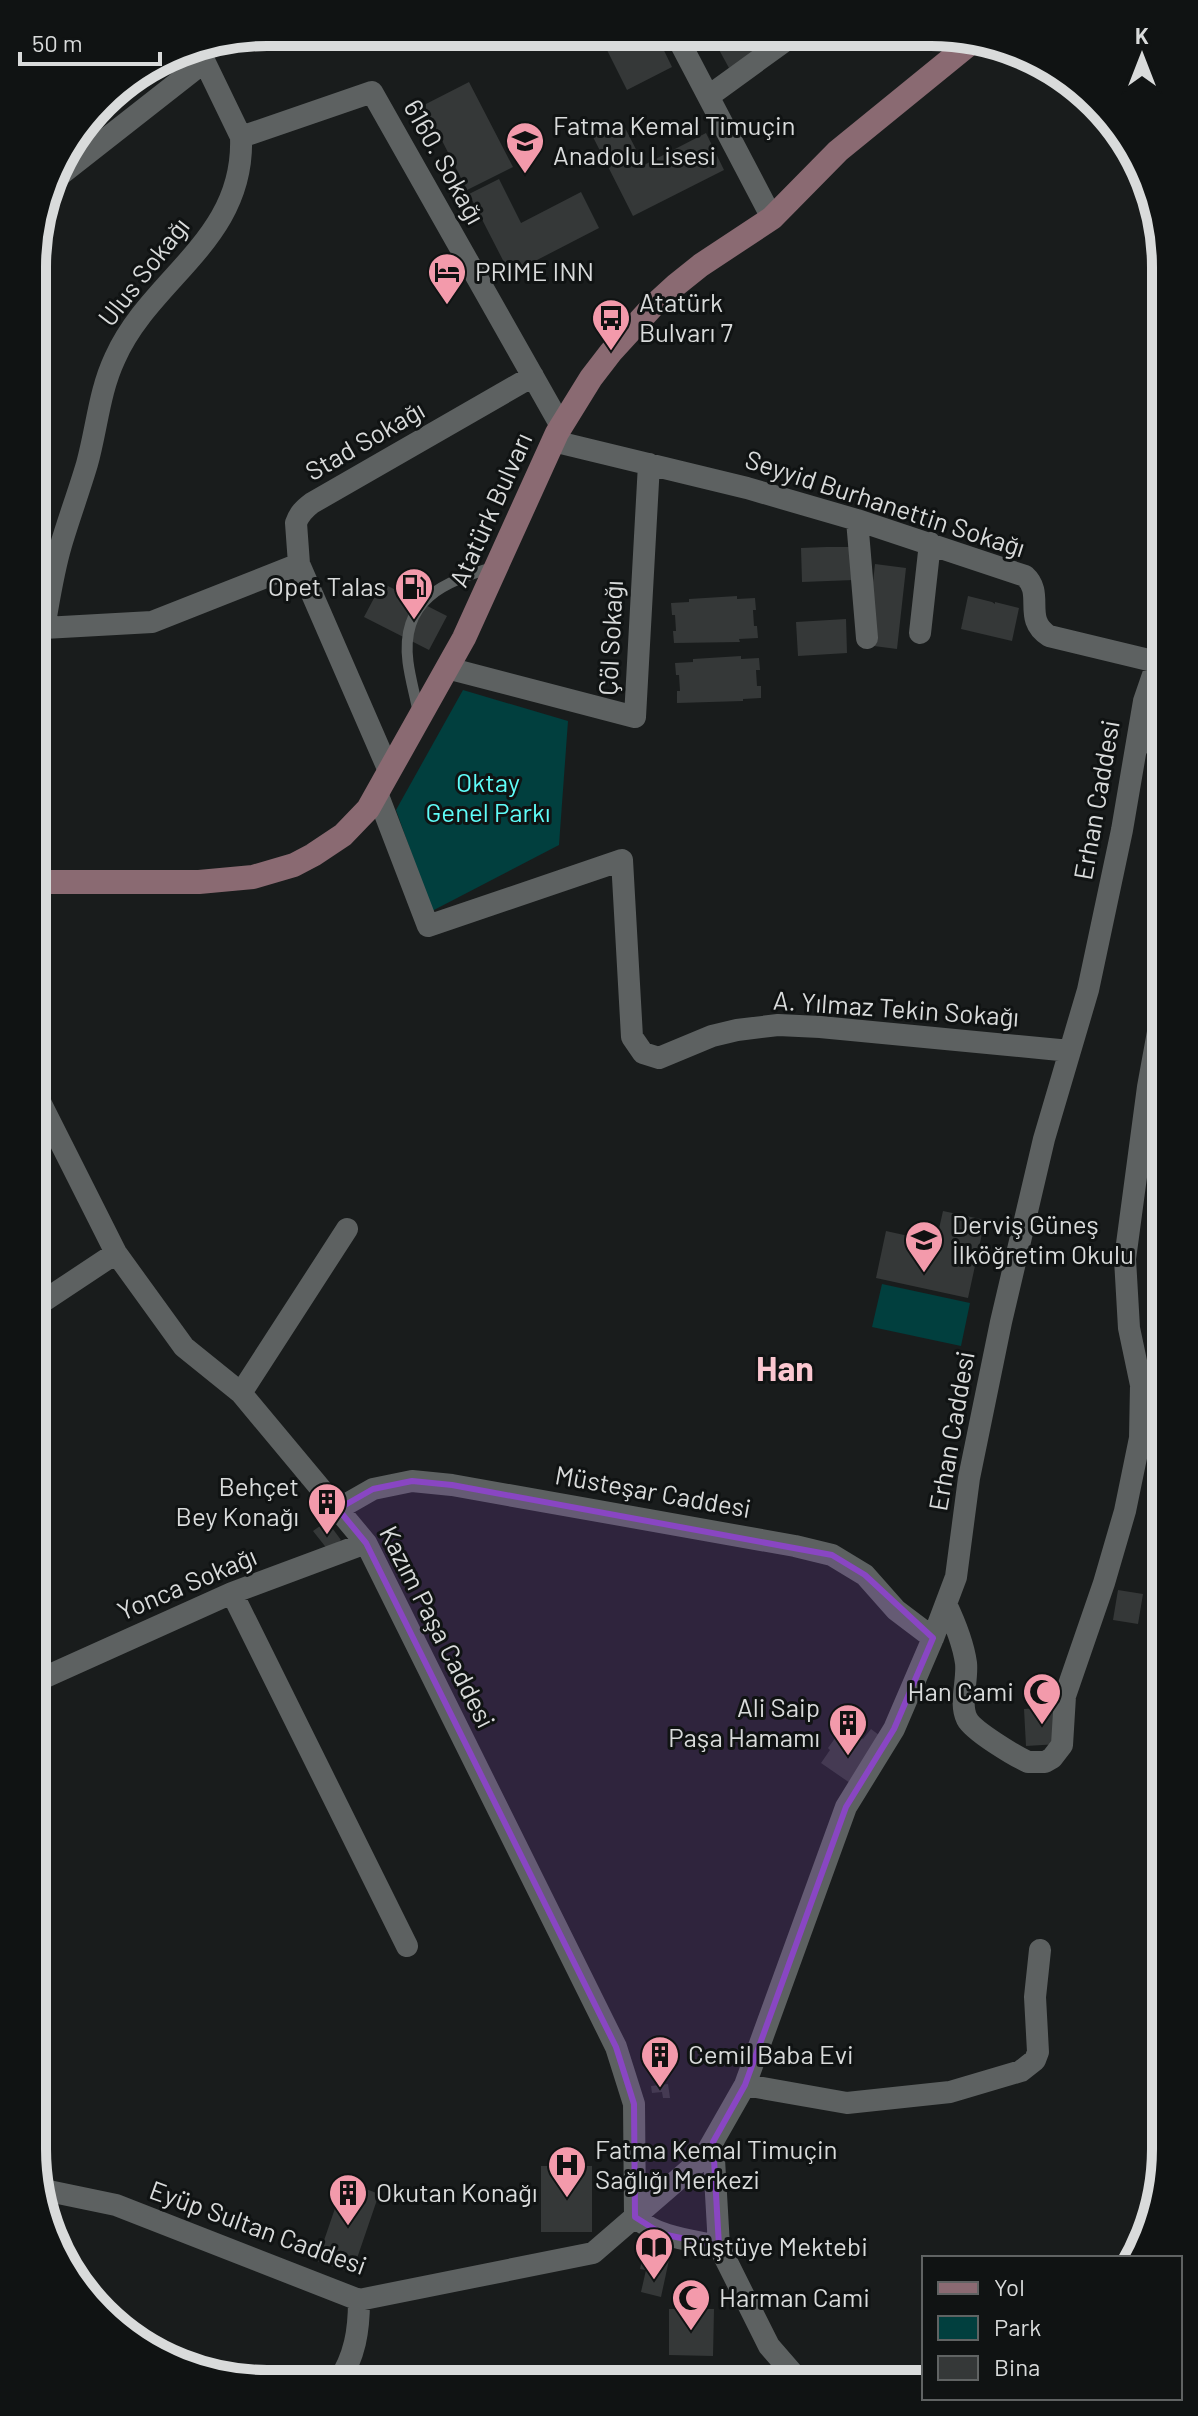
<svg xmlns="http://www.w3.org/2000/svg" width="1198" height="2416" viewBox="0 0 1198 2416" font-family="Barlow,sans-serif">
<rect width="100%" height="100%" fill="#191c1c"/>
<path fill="#013f3e" d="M463,690L568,721L559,845L432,911L396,810Z
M882,1284L970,1303L961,1346L872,1327Z"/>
<path fill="#353838" d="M599,34H656L672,67L627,90Z
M711,35H743L754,54L729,68Z
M469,82L513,167L467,190L424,105Z
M621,120L644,165L706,133L724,170L633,216L592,135Z
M499,179L521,223L581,192L599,228L510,274L469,194Z
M826,547H854V580L802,582L801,548Z
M875,564L906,568L897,649L866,645Z
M382,583L447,616L429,650L364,617Z
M737,596V599L755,598L756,610H753L754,626H757L758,638L739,639L740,642L674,643L673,631H676L675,615H672L671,603L689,602V599Z
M968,596L992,602L995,604V602L1019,608L1012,641L961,629Z
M846,619L847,653L798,656L796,622Z
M741,656V659L759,658L760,670H756L757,686H761V698L743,699V701L677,703V691H680L679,675H676L675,663L693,662V659Z
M943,1211L985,1220L968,1298L876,1278L886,1231L936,1242Z
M327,1521L341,1540L328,1550L313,1531Z
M1118,1590L1143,1594L1138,1624L1113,1620Z
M1057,1707L1059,1744L1026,1746L1024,1709Z
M871,1729L883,1738L850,1783L821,1763L830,1750L828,1748L838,1734L849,1742L855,1733L863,1739Z
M668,2084L670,2098H663L662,2092L652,2093L651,2086Z
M541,2166H592V2232H541Z
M344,2182L357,2186L356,2189L365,2192L366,2189L379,2194L352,2273L317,2261Z
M643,2254L669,2260L661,2297L641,2292L646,2270L640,2269Z
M669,2309H714L713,2356L669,2355Z"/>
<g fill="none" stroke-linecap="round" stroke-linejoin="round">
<path stroke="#5d6161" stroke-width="11" d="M418,711C415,695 410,678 408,662C400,599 444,582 494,567"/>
<path stroke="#5d6161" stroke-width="22" d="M676,35L772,218
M197,46L241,137L372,92L561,426
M709,96L793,35
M51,182L204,62
M553,441L747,488L857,520L1025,576C1045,594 1022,619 1049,636L1157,662
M857,520L867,638
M44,628C49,600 53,572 61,545C69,518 79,491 87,464C97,428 99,392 115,358C151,277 245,240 241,137
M920,633L930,543
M34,640L44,628L152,622L299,564
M447,668L635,717L649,464
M389,771L299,564L296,523C299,514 304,509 312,503L533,376
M377,793L428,926L622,860L632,1037L643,1053L659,1058L712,1036L737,1030L778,1025L820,1027L1070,1051
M33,1088L116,1253L184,1347L241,1393L366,1543L616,2047L634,2104L635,2217C658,2238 690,2240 719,2246
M33,1308L116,1253
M241,1393L347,1229
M338,1509L373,1489L412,1481L452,1485L795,1546L832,1555L865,1575L896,1610L933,1638
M232,1593L407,1946
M946,1604C955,1623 963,1642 966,1663C968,1681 959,1703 967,1719C973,1731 1015,1756 1028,1762H1045L1052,1758L1062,1745L1065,1696L1104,1583L1125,1511L1140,1438L1141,1385L1129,1328L1125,1259L1148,1087L1164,999L1165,779L1146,709
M32,1683L232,1593L366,1543
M745,2085L847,2103L950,2092L1021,2071L1035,2060L1038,2052L1035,1997L1040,1950
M713,2142L719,2246L769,2346L802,2384
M39,2189L116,2205L359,2300L593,2253L704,2157L745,2085L846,1807L894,1729L933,1638L956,1577L969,1478L1001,1322L1044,1139L1088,990L1122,830L1144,701L1166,637
M338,2382C355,2356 359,2331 359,2300"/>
<path stroke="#8a6a72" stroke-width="24" d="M33,882H199L253,877L294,865L313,855L343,835L368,809L464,638L557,433L591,378L611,352L653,306L676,285L701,265L772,218L838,151L978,37"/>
</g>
<path fill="#8946c3" fill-opacity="0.2" stroke="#8946c3" stroke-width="6" stroke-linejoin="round" d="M412,1481L452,1485L832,1555L865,1575L933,1638L894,1729L846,1807L745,2085L713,2142L719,2246L662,2234L635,2217L634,2104L616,2047L366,1543L338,1509L373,1489Z"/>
<defs>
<symbol id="school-pin" viewBox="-11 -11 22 30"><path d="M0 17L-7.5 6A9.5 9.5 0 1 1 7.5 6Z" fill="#f39aab" stroke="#101313"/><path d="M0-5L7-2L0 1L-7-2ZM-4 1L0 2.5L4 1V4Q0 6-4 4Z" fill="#111"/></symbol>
<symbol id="hotel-pin" viewBox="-11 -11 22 30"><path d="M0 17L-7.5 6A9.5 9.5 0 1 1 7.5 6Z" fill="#f39aab" stroke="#101313"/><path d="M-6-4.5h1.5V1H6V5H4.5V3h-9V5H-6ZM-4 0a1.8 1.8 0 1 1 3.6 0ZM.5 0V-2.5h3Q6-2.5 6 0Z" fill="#111"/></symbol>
<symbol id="bus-pin" viewBox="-11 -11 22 30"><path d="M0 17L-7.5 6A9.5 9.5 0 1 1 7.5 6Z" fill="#f39aab" stroke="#101313"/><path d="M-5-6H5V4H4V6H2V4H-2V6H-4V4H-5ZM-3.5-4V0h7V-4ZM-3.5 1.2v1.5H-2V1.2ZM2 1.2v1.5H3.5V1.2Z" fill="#111"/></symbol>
<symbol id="fuel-pin" viewBox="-11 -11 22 30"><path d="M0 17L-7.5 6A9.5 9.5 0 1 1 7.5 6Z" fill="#f39aab" stroke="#101313"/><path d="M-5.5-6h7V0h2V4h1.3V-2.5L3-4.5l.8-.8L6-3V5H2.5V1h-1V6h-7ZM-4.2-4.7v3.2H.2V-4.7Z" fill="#111"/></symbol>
<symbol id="building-pin" viewBox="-11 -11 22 30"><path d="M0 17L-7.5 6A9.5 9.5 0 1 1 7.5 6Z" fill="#f39aab" stroke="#101313"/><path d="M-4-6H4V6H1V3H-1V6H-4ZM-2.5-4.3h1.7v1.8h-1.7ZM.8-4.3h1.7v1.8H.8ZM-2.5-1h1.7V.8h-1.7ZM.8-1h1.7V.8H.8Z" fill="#111"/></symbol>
<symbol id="mosque-pin" viewBox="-11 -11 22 30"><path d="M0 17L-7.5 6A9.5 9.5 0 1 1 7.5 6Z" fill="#f39aab" stroke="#101313"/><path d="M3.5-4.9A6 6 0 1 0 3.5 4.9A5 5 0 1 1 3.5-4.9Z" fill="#111"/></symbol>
<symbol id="hospital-pin" viewBox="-11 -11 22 30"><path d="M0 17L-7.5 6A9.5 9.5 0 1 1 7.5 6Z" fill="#f39aab" stroke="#101313"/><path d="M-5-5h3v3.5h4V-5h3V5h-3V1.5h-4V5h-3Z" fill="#111"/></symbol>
<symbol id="library-pin" viewBox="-11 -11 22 30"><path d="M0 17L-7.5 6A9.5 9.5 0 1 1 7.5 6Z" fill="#f39aab" stroke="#101313"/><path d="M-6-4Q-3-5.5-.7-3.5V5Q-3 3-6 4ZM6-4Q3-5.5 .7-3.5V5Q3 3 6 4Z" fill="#111"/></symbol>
</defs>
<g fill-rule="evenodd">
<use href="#school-pin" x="503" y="119" width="44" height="60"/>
<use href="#hotel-pin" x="425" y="250" width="44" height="60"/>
<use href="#bus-pin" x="589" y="296" width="44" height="60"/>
<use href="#fuel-pin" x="392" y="565" width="44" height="60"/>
<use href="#school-pin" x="902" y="1218" width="44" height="60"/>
<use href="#building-pin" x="305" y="1480" width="44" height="60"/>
<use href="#mosque-pin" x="1020" y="1670" width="44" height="60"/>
<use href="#building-pin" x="826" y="1701" width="44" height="60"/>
<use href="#building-pin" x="638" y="2033" width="44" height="60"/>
<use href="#hospital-pin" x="545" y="2143" width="44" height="60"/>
<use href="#building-pin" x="326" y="2171" width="44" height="60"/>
<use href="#library-pin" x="632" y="2225" width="44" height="60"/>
<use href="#mosque-pin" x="669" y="2276" width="44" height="60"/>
</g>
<g text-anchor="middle" stroke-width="6" stroke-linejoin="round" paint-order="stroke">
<g font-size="26" fill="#d9dbdb" stroke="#101313" text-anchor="start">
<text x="553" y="135">Fatma Kemal Timuçin<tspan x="553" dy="30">Anadolu Lisesi</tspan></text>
<text x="475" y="281">PRIME INN</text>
<text x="639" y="312">Atatürk<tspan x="639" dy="30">Bulvarı 7</tspan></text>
<text x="386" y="596" text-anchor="end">Opet Talas</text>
<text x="952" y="1234">Derviş Güneş<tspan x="952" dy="30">İlköğretim Okulu</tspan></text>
<text x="299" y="1496" text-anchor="end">Behçet<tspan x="299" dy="30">Bey Konağı</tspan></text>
<text x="1014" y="1701" text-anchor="end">Han Cami</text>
<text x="820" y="1717" text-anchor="end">Ali Saip<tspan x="820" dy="30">Paşa Hamamı</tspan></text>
<text x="688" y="2064">Cemil Baba Evi</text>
<text x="595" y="2159">Fatma Kemal Timuçin<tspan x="595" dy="30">Sağlığı Merkezi</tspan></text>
<text x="376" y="2202">Okutan Konağı</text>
<text x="682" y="2256">Rüştüye Mektebi</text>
<text x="719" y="2307">Harman Cami</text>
</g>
<g font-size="26" fill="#d9dbdb" stroke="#101313">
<text transform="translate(444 162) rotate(61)" y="9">6160. Sokağı</text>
<text transform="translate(144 272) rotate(-52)" y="9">Ulus Sokağı</text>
<text transform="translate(365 441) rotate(-30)" y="9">Stad Sokağı</text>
<text transform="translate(885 504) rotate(18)" y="9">Seyyid Burhanettin Sokağı</text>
<text transform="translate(491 510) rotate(-66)" y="9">Atatürk Bulvarı</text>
<text transform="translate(611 638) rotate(-87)" y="9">Çöl Sokağı</text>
<text transform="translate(1097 800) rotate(-80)" y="9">Erhan Caddesi</text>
<text transform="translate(896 1009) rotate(4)" y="9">A. Yılmaz Tekin Sokağı</text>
<text transform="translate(952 1431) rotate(-80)" y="9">Erhan Caddesi</text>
<text transform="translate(653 1492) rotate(10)" y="9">Müsteşar Caddesi</text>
<text transform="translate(187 1584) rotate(-23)" y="9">Yonca Sokağı</text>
<text transform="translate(437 1627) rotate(63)" y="9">Kazım Paşa Caddesi</text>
<text transform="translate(258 2228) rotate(20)" y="9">Eyüp Sultan Caddesi</text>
</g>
<g font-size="26" fill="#5ffdf9" stroke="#101313">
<text x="488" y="792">Oktay<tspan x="488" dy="30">Genel Parkı</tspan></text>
</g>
<g font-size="34" font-weight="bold" fill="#fbc7d0" stroke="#101313">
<text x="785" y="1381">Han</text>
</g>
</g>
<path d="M0 0H1198V2416H0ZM267 46H931A221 221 0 0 1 1152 267V2149A221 221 0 0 1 931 2370H267A221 221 0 0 1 46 2149V267A221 221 0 0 1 267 46Z" fill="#101313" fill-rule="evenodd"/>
<path fill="none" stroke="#d9dbdb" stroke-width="10" d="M267 46H931A221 221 0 0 1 1152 267V2149A221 221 0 0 1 931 2370H267A221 221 0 0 1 46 2149V267A221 221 0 0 1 267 46Z"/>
<rect x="922" y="2256" width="260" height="144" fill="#101313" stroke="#606363" stroke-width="2"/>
<rect x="938" y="2282" width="40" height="12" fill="#8a6a72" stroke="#606363" stroke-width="2"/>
<text x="994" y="2296" font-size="24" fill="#d9dbdb">Yol</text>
<rect x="938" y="2316" width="40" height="24" fill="#013f3e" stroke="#606363" stroke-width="2"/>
<text x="994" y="2336" font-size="24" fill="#d9dbdb">Park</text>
<rect x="938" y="2356" width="40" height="24" fill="#353838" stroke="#606363" stroke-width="2"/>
<text x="994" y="2376" font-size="24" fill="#d9dbdb">Bina</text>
<g transform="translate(1142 56)" stroke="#101313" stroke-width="6" paint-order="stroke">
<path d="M0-6L14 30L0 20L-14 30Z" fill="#d9dbdb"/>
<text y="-12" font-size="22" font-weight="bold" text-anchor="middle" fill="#d9dbdb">K</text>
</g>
<path d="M20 52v12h140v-12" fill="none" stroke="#d9dbdb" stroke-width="4"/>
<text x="32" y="52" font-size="24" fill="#d9dbdb" stroke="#101313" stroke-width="6" paint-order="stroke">50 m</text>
</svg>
